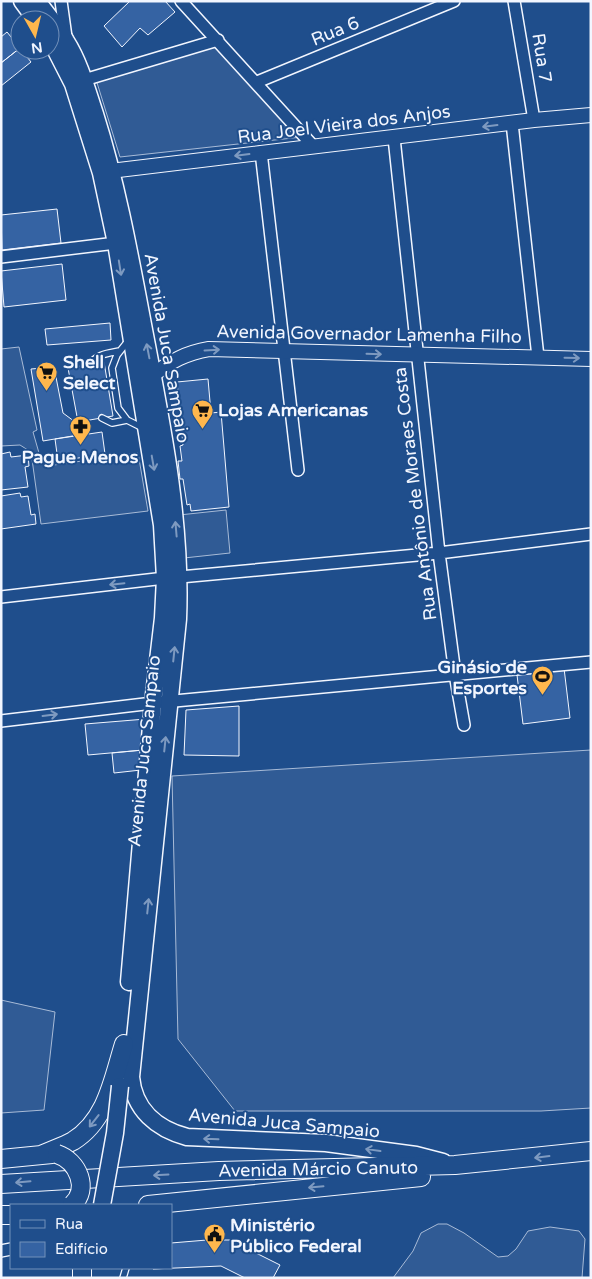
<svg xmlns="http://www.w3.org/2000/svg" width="592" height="1279" viewBox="0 0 592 1279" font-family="'Varela Round',sans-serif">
<rect width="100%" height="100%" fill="#1f4e8c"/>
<path fill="#305b95" stroke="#a8bbd7" d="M221,45L311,136L120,157L94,73Z
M19,347L37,430L33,432L41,460L54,465L138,453L148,511L41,524L31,452L20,445L1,446V349Z
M226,510L230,553L184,558L179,515Z
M591,750V1108L541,1111H235L178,1039L172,776Z
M1,1000L55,1012L44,1110L1,1113Z
M438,1224H447L464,1233L498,1257L508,1256L516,1249L528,1231L550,1227L579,1231L585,1239L582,1278H393L413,1251L421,1233Z"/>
<path fill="#3563a3" stroke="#f2f6ff" d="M130,1H165L175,12L148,35L140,28L122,47L104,26Z
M7,32L20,48L1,63V37Z
M20,48L31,62L1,86V63Z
M57,209L61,243L2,250L1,215Z
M62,264L66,300L4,307L1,271Z
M110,323L111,340L47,345L45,329Z
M104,362L113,416L78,422L68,368Z
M54,367L63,413L90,433L43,441L31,369Z
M208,379L211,413L221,412L229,507L191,511L190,504L187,505L183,479H180L178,461H182L180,446L183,445L177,382Z
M102,432L105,454L58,461L55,439Z
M10,452L11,457L28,455L29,466L25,467L28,487L1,490V454Z
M20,493L21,497L28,496L31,515L35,514L36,524L1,529V496Z
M564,668L570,718L523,724L517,675Z
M239,706V756L184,755L186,710Z
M146,719L143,750L88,755L85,724Z
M143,750L141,770L114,773L112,753Z
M207,1240H230L280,1265L273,1278H245L221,1266L153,1269L171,1268V1243Z"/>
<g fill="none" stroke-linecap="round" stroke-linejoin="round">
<defs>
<path id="service" d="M128,341L117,355L112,368L118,408L127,420L143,428
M90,365C95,354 110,353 120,351
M102,418L112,423L127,420
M123,1278L126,1268"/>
<path id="minor" d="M61,1L66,37
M181,1L314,147
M514,1L534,120
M84,80L218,40
M257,82L454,1
M512,123L538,357
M394,138L439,553L455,674L464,725
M261,152L298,470
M1,257L116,243
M180,577L439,553L591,534
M1,597L165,578
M1,721L153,703L591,662
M1,1251L11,1249"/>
<path id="tertiary" d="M102,172L534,120L591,115
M153,375C171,361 186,353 209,349L591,359"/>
<path id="secondary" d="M22,1L36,20
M37,1C47,14 58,27 66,41C80,63 87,90 95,114C118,187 131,261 145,335C163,429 182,524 178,619L131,1077C134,1110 157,1129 187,1137L326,1143L416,1155L443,1162
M50,39L73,84L101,173L116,243L162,525L165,578L163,618L153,703L129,982"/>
<path id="primary" d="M41,1155C52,1150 64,1146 73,1141C107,1120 113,1079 124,1044
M1,1159L52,1154
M1,1184L219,1171L455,1165L591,1151
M148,1205L421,1177
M1,1215H11
M82,1268V1278"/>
</defs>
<use href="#service" stroke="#f2f6ff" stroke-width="8"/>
<use href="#minor" stroke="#f2f6ff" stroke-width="14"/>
<use href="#tertiary" stroke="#f2f6ff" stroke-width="16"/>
<use href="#secondary" stroke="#f2f6ff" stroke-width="19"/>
<use href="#primary" stroke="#f2f6ff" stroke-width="20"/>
<use href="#service" stroke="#1f4e8c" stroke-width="5.5"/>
<use href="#minor" stroke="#1f4e8c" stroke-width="11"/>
<use href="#tertiary" stroke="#1f4e8c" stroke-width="14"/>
<use href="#secondary" stroke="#1f4e8c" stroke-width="16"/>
<use href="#primary" stroke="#1f4e8c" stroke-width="18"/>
<defs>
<path id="secondary-bridge" d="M102,1205L115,1133L120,1086"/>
<path id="primary-bridge" d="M57,1154C78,1161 90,1189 72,1205"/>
</defs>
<use href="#secondary-bridge" stroke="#f2f6ff" stroke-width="19" stroke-linecap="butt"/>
<use href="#primary-bridge" stroke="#f2f6ff" stroke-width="20" stroke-linecap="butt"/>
<use href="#secondary-bridge" stroke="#1f4e8c" stroke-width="16"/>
<use href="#primary-bridge" stroke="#1f4e8c" stroke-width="18"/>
</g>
<defs><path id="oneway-shaft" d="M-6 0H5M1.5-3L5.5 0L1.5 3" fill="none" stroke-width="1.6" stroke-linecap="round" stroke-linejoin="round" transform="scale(1.25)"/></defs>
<g stroke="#7e9ac0">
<use href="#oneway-shaft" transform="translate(490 126) rotate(173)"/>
<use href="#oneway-shaft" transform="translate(242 155) rotate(173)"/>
<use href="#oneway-shaft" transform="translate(120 268) rotate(81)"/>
<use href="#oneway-shaft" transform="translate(212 350) rotate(-3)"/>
<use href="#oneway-shaft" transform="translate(148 351) rotate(-101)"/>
<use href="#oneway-shaft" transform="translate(374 354) rotate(2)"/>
<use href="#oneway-shaft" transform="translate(572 358) rotate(1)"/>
<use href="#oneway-shaft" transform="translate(153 463) rotate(80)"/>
<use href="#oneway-shaft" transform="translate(176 529) rotate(-95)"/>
<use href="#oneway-shaft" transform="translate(117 584) rotate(174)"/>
<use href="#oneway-shaft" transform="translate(174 654) rotate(-84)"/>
<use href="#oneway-shaft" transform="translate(50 715) rotate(-7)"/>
<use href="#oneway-shaft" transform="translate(165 744) rotate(-84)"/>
<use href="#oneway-shaft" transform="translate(148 906) rotate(-84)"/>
<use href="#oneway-shaft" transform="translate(94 1121) rotate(128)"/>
<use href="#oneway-shaft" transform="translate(211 1139) rotate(-178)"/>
<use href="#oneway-shaft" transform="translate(373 1150) rotate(-172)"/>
<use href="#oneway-shaft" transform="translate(542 1157) rotate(173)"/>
<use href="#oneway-shaft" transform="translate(161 1175) rotate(177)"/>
<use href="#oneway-shaft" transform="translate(23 1182) rotate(175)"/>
<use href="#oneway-shaft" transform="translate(316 1187) rotate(175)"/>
</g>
<defs>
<symbol id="supermarket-pin" viewBox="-11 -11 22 30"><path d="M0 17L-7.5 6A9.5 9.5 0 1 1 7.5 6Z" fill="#ffb74d" stroke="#1f4e8c"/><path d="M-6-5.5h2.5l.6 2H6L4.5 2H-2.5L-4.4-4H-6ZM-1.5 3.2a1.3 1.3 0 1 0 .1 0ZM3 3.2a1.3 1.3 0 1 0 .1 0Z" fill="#111"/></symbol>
<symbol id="pharmacy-pin" viewBox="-11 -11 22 30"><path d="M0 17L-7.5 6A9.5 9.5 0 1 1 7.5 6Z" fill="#ffb74d" stroke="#1f4e8c"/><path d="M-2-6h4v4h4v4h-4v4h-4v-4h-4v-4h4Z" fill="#111"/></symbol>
<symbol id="stadium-pin" viewBox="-11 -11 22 30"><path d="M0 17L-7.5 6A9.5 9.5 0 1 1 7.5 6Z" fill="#ffb74d" stroke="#1f4e8c"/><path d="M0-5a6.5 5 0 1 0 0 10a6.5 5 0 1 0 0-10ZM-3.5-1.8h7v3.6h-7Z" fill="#111"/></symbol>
<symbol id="civic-pin" viewBox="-11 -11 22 30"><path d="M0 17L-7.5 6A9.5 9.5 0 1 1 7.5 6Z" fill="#ffb74d" stroke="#1f4e8c"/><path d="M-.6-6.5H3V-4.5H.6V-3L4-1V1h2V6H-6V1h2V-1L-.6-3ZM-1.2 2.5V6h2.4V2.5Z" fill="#111"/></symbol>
</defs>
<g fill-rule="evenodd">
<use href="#supermarket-pin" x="34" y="360" width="25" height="34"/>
<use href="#supermarket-pin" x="190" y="398" width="25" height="34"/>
<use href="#pharmacy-pin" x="68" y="414" width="25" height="34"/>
<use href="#stadium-pin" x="530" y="664" width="25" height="34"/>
<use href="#civic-pin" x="202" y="1222" width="25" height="34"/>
</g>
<g text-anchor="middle" stroke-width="4" stroke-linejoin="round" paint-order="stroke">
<g font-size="18" fill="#f2f6ff" stroke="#1f4e8c">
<text transform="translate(335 31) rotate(-22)" y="6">Rua 6</text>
<text transform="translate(542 58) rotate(81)" y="6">Rua 7</text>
<text transform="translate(344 124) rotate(-7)" y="6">Rua Joel Vieira dos Anjos</text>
<text transform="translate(369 334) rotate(1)" y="6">Avenida Governador Lamenha Filho</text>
<text transform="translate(167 348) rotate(80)" y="6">Avenida Juca Sampaio</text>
<text transform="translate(415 494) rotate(-97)" y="6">Rua Antônio de Moraes Costa</text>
<text transform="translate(144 751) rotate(-84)" y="6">Avenida Juca Sampaio</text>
<text transform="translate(284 1123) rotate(5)" y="6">Avenida Juca Sampaio</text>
<text transform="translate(318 1169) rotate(-1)" y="6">Avenida Márcio Canuto</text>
</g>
<g font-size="18" font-weight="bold" fill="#f2f6ff" stroke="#1f4e8c" text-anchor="start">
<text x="63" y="368">Shell<tspan x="63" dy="21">Select</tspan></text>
<text x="218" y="416">Lojas Americanas</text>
<text x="80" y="463" text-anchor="middle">Pague Menos</text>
<text x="527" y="673" text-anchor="end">Ginásio de<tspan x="527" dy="21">Esportes</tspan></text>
<text x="230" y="1231">Ministério<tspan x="230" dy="21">Público Federal</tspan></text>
</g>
</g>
<rect width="592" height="1279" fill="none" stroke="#f2f6ff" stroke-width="5"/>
<rect x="10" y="1204" width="162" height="65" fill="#1f4e8c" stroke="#7391ba"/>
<rect x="20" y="1220" width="25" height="8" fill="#1f4e8c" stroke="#7391ba"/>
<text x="55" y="1229" font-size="15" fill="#f2f6ff">Rua</text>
<rect x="20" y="1242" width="25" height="15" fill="#3563a3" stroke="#7391ba"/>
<text x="55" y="1254" font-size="15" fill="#f2f6ff">Edifício</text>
<g transform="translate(35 35) rotate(172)"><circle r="24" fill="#1f4e8c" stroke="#7391ba"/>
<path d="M0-4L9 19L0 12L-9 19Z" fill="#ffb74d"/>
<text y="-8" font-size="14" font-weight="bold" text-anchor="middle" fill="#f2f6ff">N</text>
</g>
</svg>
